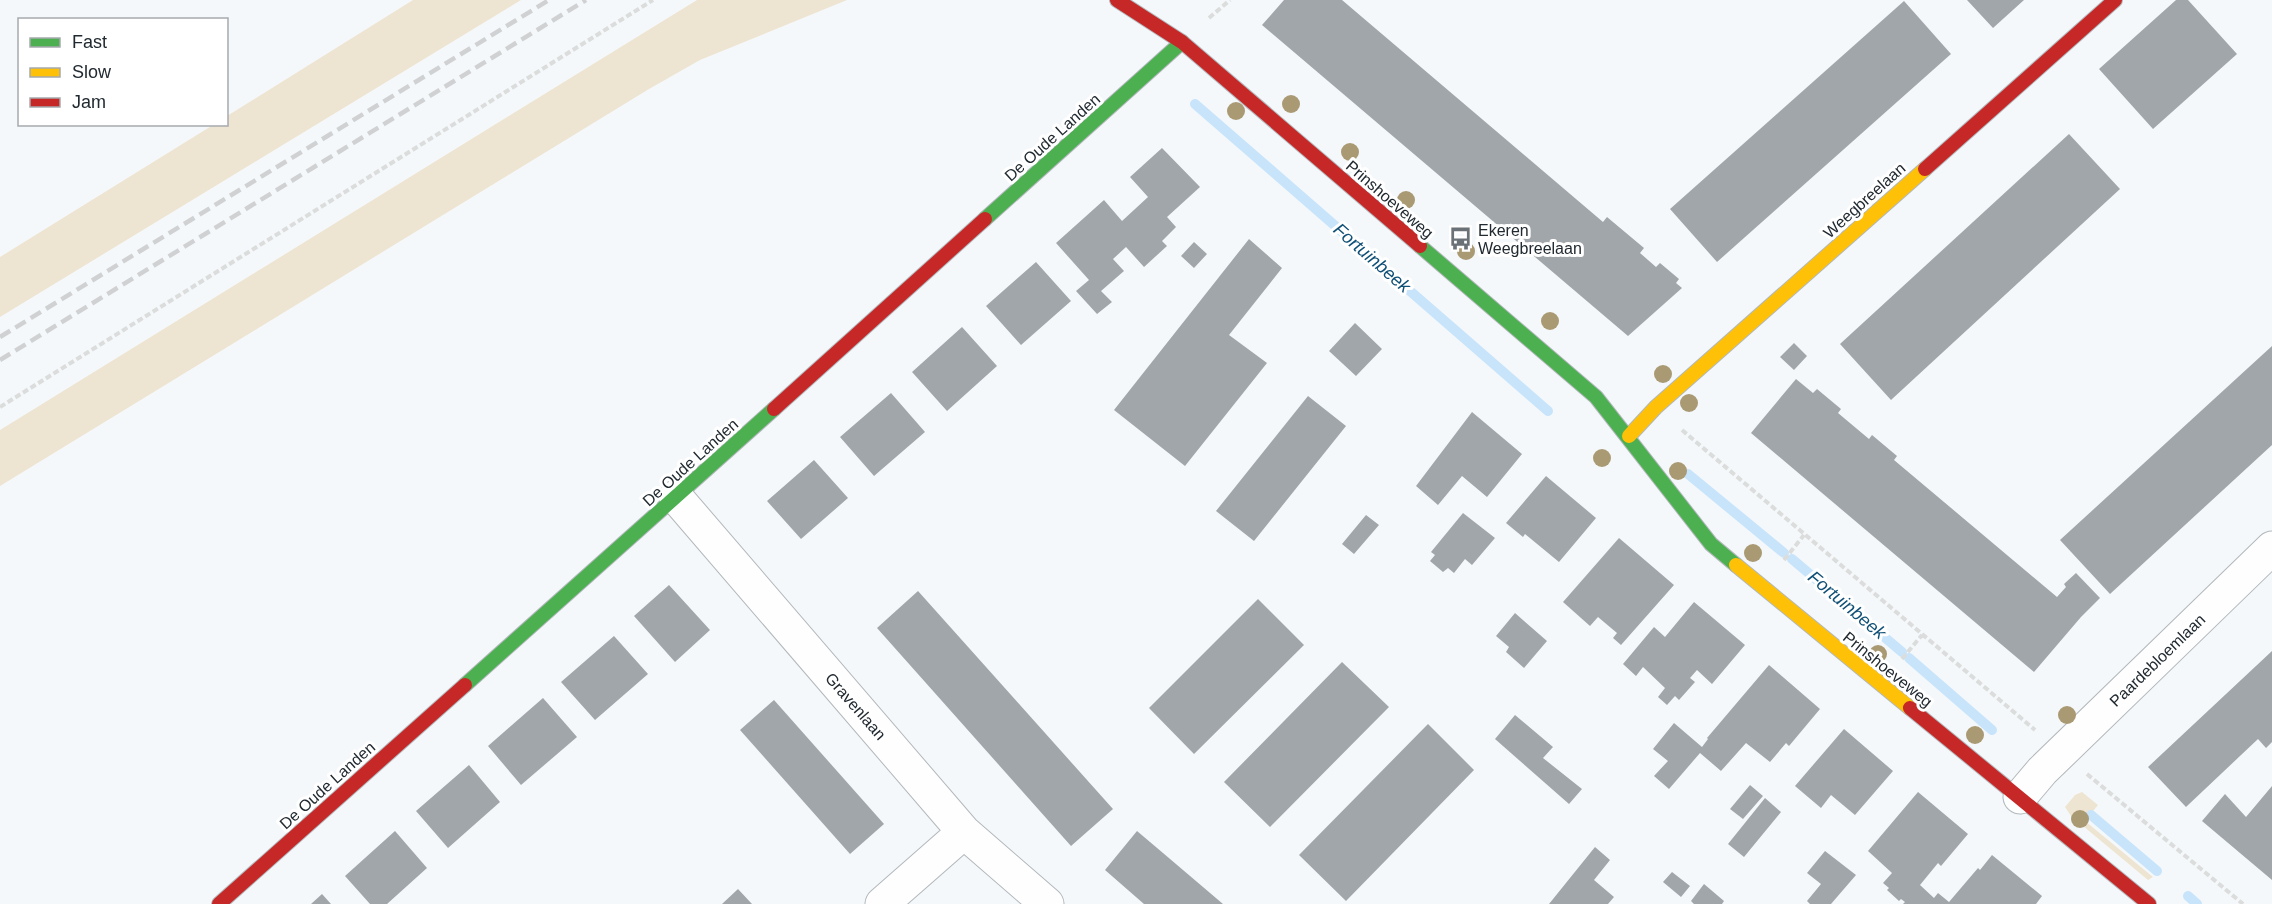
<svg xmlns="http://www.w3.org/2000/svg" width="2272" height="904" viewBox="0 0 2272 904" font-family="Arial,sans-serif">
<rect width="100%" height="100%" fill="#f5f8fa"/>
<path fill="#eee4d2" d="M413,0H521L0,317V257L213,125L226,124L227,116Z
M697,0H847L700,60L649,89L0,486V430Z
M2082,792L2098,805L2085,821L2153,877L2148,880L2071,816L2065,807L2075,795Z"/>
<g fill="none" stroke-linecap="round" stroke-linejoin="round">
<path stroke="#c8e4fb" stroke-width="10" d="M1195,104L1548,411
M1688,474L1784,553
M1792,559L1902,652
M1909,658L1992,730
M2091,815L2157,871
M2188,896L2197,904"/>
</g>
<path fill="#a0a6aa" d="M1284,0H1342L1603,222L1607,217L1644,248L1640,253L1656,267L1660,263L1679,279L1676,283L1682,288L1628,336L1262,25Z
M1967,0H2024L1993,28Z
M2176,0H2188L2237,54L2153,129L2099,69Z
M1904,1L1951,54L1717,262L1670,209Z
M2069,134L2120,189L1891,400L1840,344Z
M1162,148L1200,187L1167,217L1176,227L1162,241L1167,246L1144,267L1126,247L1113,259L1124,271L1101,291L1112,302L1097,314L1076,291L1089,280L1056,243L1104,200L1122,221L1148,197L1130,177Z
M1249,239L1282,268L1229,335L1267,363L1185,466L1114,410Z
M1194,242L1207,254L1194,268L1181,256Z
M1036,262L1071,301L1021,345L986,306Z
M1355,323L1382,349L1356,376L1329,351Z
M962,327L997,366L947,411L912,372Z
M1794,343L1807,356L1794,370L1780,357Z
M2272,346V445L2110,594L2060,540Z
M1796,379L1813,393L1817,389L1841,409L1838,413L1869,439L1872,435L1897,456L1894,460L2057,597L2066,587L2064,584L2076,573L2100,598L2081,617L2034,672L1751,433Z
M891,393L925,432L874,476L840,437Z
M1308,396L1346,426L1254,541L1216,511Z
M1472,412L1522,454L1487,497L1462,476L1438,505L1416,486Z
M814,460L848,498L801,539L767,501Z
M1546,476L1596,518L1559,562L1525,534L1523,537L1506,523Z
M1463,513L1495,538L1472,565L1465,559L1454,573L1448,568L1443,572L1430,561L1435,555L1431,552Z
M1366,515L1379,525L1354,554L1342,544Z
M1619,538L1674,585L1621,645L1613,638L1617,633L1598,617L1590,626L1563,602Z
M669,585L710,630L675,662L634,616Z
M918,591L1113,809L1071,846L877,628Z
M1258,599L1304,645L1194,754L1149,708Z
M1694,602L1745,645L1712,684L1697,670L1690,678L1695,682L1679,700L1675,696L1667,705L1658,697L1665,688L1643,667L1636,676L1623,664L1654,627L1665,637Z
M1515,613L1547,641L1524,668L1506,652L1509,647L1496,636Z
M614,636L648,674L595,720L561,682Z
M2272,651V742L2266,748L2258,739L2186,807L2148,767Z
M1342,662L1389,707L1270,827L1224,782Z
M1769,665L1820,709L1789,746L1786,743L1770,762L1746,743L1721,771L1700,753L1669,789L1654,776L1668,761L1653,749L1674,723L1702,747L1708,739L1707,738Z
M543,698L577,737L521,785L488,746Z
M774,700L884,824L850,854L740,730Z
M1515,715L1553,747L1543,758L1582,789L1569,804L1495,739Z
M1428,724L1474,770L1346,901L1299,855Z
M1844,729L1893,771L1855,815L1831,795L1821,808L1795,786Z
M469,765L500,802L448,848L416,811Z
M1750,785L1763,796L1743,819L1730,809Z
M2272,786V880L2202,821L2225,794L2246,817Z
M1918,792L1968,834L1941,866L1938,863L1920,885L1934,898L1938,893L1949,902L1978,868L1980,870L1992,855L2042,896L2036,904H1903L1905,902L1901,899L1899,901L1887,890L1889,888L1883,883L1892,873L1868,851Z
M1765,798L1781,812L1744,857L1728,844Z
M395,831L427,868L387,904H370L345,876Z
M1137,831L1163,853L1223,904H1144L1105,870Z
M1595,847L1610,860L1594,880L1614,897L1608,904H1549Z
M1825,851L1856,875L1831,904H1810L1807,901L1821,884L1807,873Z
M1672,872L1690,886L1681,897L1663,882Z
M1704,884L1724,901L1722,904H1694L1691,901Z
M738,889L752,904H722Z
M322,894L331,904H311Z"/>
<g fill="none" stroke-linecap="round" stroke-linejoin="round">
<defs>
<path id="street" d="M676,497L964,832L1047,904
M2020,797L2042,771L2272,548
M882,904L964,832"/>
<path id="fast" d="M985,219L1182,42
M1420,246L1596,397L1711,544L1736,565
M465,685L774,409"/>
<path id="slow" d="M1629,436L1656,407L1925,169
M1736,565L1910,708"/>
<path id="jam" d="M1117,0L1182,42L1420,246
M1925,169L2115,0
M774,409L985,219
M1910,708L2149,904
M219,904L465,685"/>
</defs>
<use href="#street" stroke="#b2b8bc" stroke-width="35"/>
<use href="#fast" stroke="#b2b8bc" stroke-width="16"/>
<use href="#slow" stroke="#b2b8bc" stroke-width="16"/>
<use href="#jam" stroke="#b2b8bc" stroke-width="16"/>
<path stroke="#dbdcdc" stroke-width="4" stroke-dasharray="6 3" stroke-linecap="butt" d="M1209,18L1230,0
M0,407L653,0
M1682,430L2035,730
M1784,560L1804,535
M1902,659L1922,635
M2087,774L2243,904"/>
<use href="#street" stroke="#fefefe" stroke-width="33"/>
<use href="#fast" stroke="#4caf50" stroke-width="14"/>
<use href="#slow" stroke="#ffc107" stroke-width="14"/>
<use href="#jam" stroke="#c62828" stroke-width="14"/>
<path stroke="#d0d1d2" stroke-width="4.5" stroke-dasharray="12 6" stroke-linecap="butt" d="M0,337L549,0
M0,360L586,0"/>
</g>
<g fill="#aa9a74">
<circle cx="1291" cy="104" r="9"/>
<circle cx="1236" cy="111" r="9"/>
<circle cx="1350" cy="152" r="9"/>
<circle cx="1406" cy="200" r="9"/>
<circle cx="1466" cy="251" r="9"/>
<circle cx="1550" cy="321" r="9"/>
<circle cx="1663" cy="374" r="9"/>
<circle cx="1689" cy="403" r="9"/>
<circle cx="1602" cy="458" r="9"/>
<circle cx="1678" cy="471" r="9"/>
<circle cx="1753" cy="553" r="9"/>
<circle cx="1878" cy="654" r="9"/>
<circle cx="2067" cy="715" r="9"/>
<circle cx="1975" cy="735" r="9"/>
<circle cx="2080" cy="819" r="9"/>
</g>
<defs>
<symbol id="bus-bare" viewBox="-9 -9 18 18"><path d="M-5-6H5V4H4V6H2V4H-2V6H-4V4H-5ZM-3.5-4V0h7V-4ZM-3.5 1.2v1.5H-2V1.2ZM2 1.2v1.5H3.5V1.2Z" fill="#6b7277" stroke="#fff" stroke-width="2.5" paint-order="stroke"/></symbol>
</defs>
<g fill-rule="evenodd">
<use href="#bus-bare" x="1444" y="222" width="33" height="33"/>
</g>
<g text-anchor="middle" stroke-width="6" stroke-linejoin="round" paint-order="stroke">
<g font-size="16" fill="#212a31" stroke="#fff">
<text transform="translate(1052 137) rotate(-42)" y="6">De Oude Landen</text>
<text transform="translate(1390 199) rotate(41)" y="6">Prinshoeveweg</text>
<text transform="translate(1864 200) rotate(-42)" y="6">Weegbreelaan</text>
<text transform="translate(690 462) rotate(-42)" y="6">De Oude Landen</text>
<text transform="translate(2157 660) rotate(-44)" y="6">Paardebloemlaan</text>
<text transform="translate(1888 669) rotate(39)" y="6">Prinshoeveweg</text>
<text transform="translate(856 706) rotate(49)" y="6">Gravenlaan</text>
<text transform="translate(327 785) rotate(-42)" y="6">De Oude Landen</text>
</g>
<g font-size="16" fill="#212a31" stroke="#fff" text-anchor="start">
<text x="1478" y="236">Ekeren<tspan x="1478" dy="18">Weegbreelaan</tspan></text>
</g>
<g font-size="18" font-style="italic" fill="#105077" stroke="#fff">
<text transform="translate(1372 258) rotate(41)" y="6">Fortuinbeek</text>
<text transform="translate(1847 605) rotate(40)" y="6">Fortuinbeek</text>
</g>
</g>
<rect x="18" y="18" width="210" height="108" fill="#ffffff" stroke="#a6aaad" stroke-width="1.5"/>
<rect x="30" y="38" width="30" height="9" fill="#4caf50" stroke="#a6aaad" stroke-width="1.5"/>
<text x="72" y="48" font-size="18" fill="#212a31">Fast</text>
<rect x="30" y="68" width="30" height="9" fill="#ffc107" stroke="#a6aaad" stroke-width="1.5"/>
<text x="72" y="78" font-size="18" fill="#212a31">Slow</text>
<rect x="30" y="98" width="30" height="9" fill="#c62828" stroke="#a6aaad" stroke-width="1.5"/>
<text x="72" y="108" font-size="18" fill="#212a31">Jam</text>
</svg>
